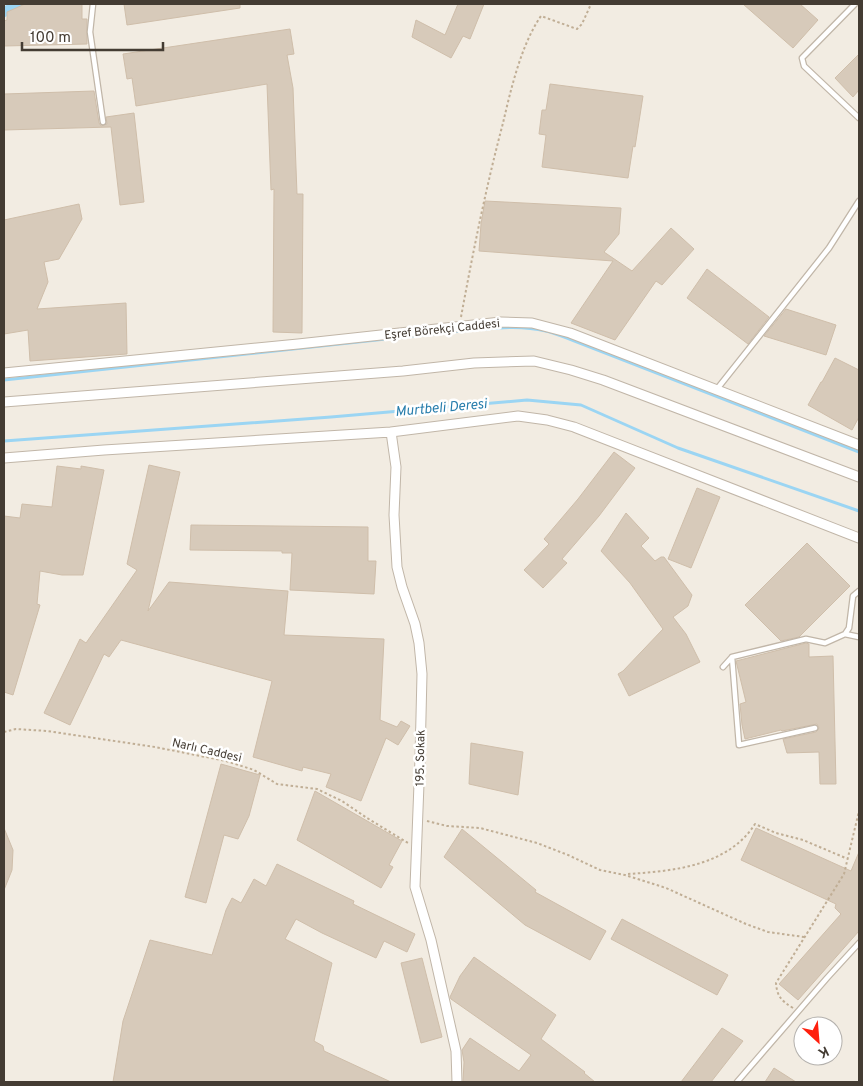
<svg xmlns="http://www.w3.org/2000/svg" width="863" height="1086" viewBox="0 0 863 1086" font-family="Overpass,sans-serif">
<rect width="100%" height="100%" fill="#f2ece2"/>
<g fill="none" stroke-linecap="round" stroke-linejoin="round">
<path stroke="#9bd5f3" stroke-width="3" d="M4,380L460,331C489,329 517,324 546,331C555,333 563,337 572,340L859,452
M4,441L331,417L527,400L581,405L678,448L859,511"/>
<path stroke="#9bd5f3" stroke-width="10" d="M4,12L20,4"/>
</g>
<path fill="#d7caba" stroke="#cfbeaa" d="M25,4H82V19H87V44L4,46V21L7,20V12Z
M124,4H240V8L127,25Z
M458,4H484L470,39L463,36L451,58L412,37L416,20L445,35Z
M743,4H800L818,20L793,48Z
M290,29L294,54L287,55L293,88L297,194H303L302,333L273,332L274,189L271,190L267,84L136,106L132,78L127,79L123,54Z
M859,54V90L853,97L835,78Z
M550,84L643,96L635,147L633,146L628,178L542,167L546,135L539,134L542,110H546Z
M94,91L99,123L101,126L107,124L106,117L134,113L144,202L120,205L111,127L4,130V94Z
M485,201L621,208L619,234L604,252L632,271L671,228L694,249L662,285L656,281L615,340L571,323L613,261L479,251L481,224Z
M79,204L82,219L59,259L44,262L48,282L37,309L126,303L127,354L30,361L28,330L4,334V220Z
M707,269L769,317L748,344L687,298Z
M786,309L836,325L826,355L764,336Z
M835,358L859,370V417L852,430L808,405L821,382H822Z
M614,452L635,468L599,516L562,559L567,563L543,588L524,570L549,544L544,539L578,499Z
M149,465L180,472L148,611L169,582L288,591L284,635L384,639L380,720L397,727L401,721L410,726L398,745L386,738L361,801L326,787L331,774L303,767L302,771L253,757L272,681L121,640L109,657L104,654L70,725L44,713L80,639L86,643L137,570L127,564Z
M57,466L81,469V466L104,470L83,575H62L40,571L37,604L40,605L13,695L4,692V516L20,518L22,504L52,507Z
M697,488L720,497L691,568L668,559Z
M626,513L649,538L641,546L655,561L661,557H664L692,595L688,606L673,617L686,634L700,662L629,696L618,674L623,671L663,629L630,583L601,551Z
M191,525L368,527V561H376L374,594L290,590L292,553H282V551L190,550Z
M807,543L850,586L799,637L781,641L745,605Z
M806,643L809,644V657L833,656L836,784H820L819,752L787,753L783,739L816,732L819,728L817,724L782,731L781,730L745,739L742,725L740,704L746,702L736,661Z
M471,743L523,752L518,795L469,784Z
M221,764L260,775L249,816L238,839L224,835L206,903L185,897Z
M315,791L402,841L389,865L393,867L381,888L297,840Z
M4,828L13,850L12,870L4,890Z
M756,828L851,871L859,852V931L798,1000L779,984L841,914L835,908L836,904L741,860Z
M462,829L536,890L535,892L606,931L590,960L525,925L444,857Z
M277,864L354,901L353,904L415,934L407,952L384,941L376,958L322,933L296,919L285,939L332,963L314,1041L323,1046L324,1051L391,1082H113L123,1021L150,940L212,955L226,910L232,898L241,903L254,879L266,886Z
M622,919L728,975L717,995L611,939Z
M474,957L556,1015L541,1039L585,1072L584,1073L595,1082H463L464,1062L462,1050L470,1038L519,1071L531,1055L451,999L450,997L460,976Z
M422,958L442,1037L421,1043L401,963Z
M722,1028L743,1041L711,1082H681Z
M774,1068L796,1082H765Z"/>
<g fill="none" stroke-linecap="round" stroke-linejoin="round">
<defs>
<path id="service" d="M93,4L90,32L103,122
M855,4L802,58L804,66L859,118
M717,389L829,248L859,201
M845,634L859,637
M732,657L739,745L815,728
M723,667L732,657L806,639L825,643L845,634L849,628L853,596L859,591
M737,1082L827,978L859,943"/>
<path id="minor" d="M4,373L298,344L501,322L532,323L570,333L859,445
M4,402L403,371L474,363L534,361L571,370L603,380L859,477
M391,432L396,467L394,515L397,567L402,587L415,624L419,643L422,674L420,758L415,887L431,940L456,1051L457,1082
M4,458L104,450L391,432L518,416L547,420L574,427L859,538"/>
</defs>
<use href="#service" stroke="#c1b6a8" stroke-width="7"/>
<use href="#minor" stroke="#c1b6a8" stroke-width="11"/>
<path stroke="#c0ae95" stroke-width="2" stroke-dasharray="2.5 2.5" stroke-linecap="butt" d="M461,317C473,252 486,187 503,123C511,89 521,45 541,16L577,29L582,24L591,4
M4,732L16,729L47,731L155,747L226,761L254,770L277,784L317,789L342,801L367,818L408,843
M427,821L447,826L480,828L537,843L568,855L600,870L625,875L666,888L746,924L768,932L804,937
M628,874C674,871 728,866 755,824L776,833L803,840L848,859
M793,1008C782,1001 777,997 776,983L844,874L859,811"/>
<use href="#service" stroke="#fff" stroke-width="4.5"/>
<use href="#minor" stroke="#fff" stroke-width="9"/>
</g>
<g text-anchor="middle" stroke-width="5" stroke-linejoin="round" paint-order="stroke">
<g font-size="12" fill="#443c33" stroke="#fff">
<text transform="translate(442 329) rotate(-6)" y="4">Eşref Börekçi Caddesi</text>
<text transform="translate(207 750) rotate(13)" y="4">Narlı Caddesi</text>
<text transform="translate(420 758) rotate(-89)" y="4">195. Sokak</text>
</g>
<g font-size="14" font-style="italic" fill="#277dac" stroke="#fff">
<text transform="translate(441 407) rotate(-5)" y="5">Murtbeli Deresi</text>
</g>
</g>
<rect width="863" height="1086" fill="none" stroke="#443c33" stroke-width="10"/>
<g transform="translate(818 1041) rotate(154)"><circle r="24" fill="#ffffff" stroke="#b4b1ad"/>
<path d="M0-4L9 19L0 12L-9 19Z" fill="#ff1f0d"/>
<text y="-8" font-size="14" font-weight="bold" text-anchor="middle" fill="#443c33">K</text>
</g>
<path d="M22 42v8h141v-8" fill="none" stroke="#443c33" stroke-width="2.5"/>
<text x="30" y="42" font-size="15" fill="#443c33" stroke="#ffffff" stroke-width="4" paint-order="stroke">100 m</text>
</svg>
